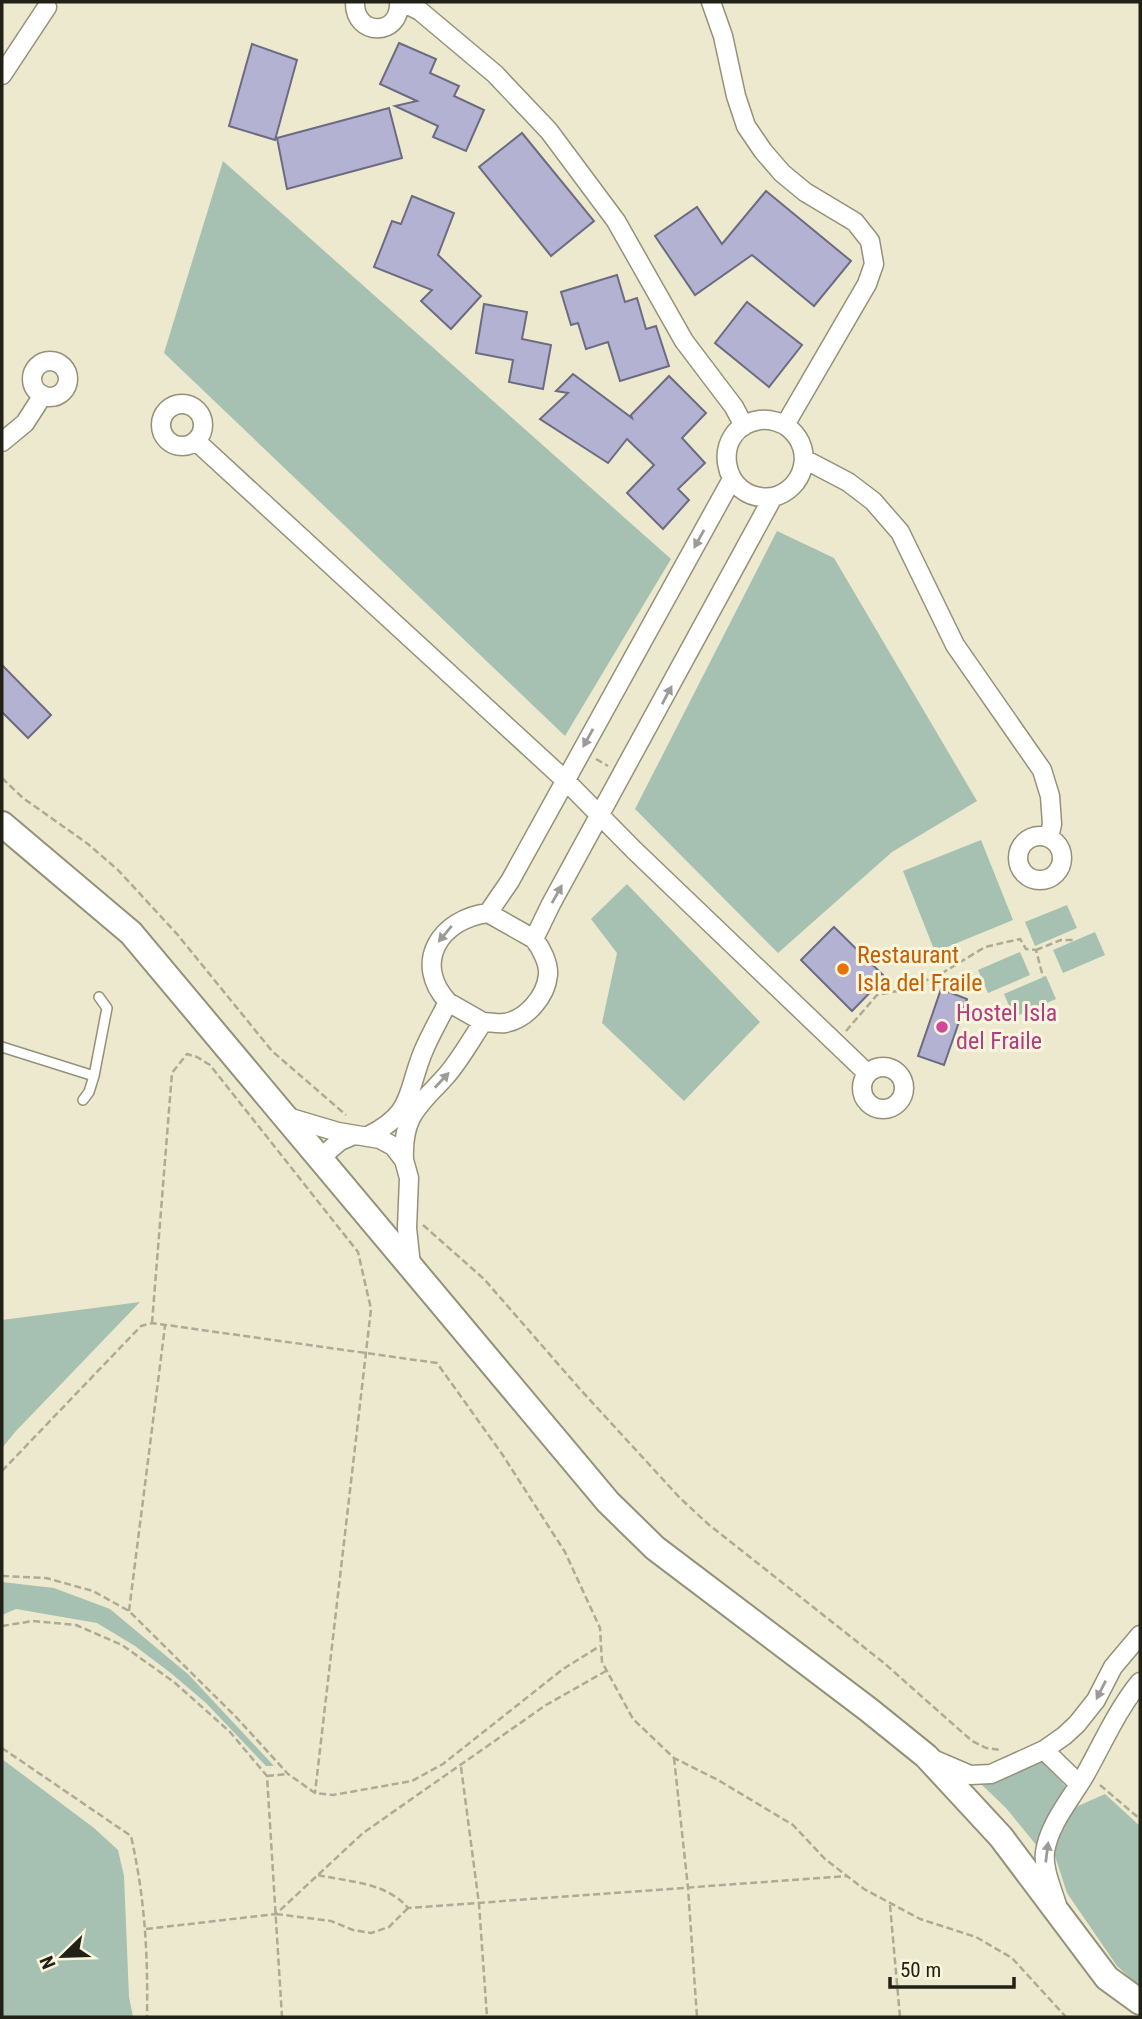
<svg xmlns="http://www.w3.org/2000/svg" width="1142" height="2019" viewBox="0 0 1142 2019" font-family="'Roboto Condensed',sans-serif">
<rect width="100%" height="100%" fill="#ede9cf"/>
<path fill="#a6c0b1" d="M223,161L671,559L565,736L164,353Z
M777,531L834,558L977,801L892,852L778,953L635,809Z
M981,840L1013,920L935,952L903,871Z
M627,884L760,1022L684,1101L602,1023L617,953L591,919Z
M1067,905L1077,928L1035,946L1025,922Z
M1095,932L1105,955L1063,973L1053,950Z
M1020,952L1030,975L988,993L978,970Z
M1046,976L1056,999L1014,1017L1004,994Z
M140,1302L16,1431L2,1448V1320Z
M2,1582L54,1588L110,1609L189,1675L274,1766H266L206,1703L172,1674L135,1646L97,1623L16,1609L2,1615Z
M2,1759L94,1828L118,1850L124,1876L129,1997L133,2017H2Z
M1041,1760L1068,1789L1044,1828L1037,1846L1006,1808L982,1785Z
M1105,1794L1140,1826V1987L1117,1966L1067,1893L1054,1853L1057,1836L1065,1819L1078,1806Z"/>
<path fill="#b4b2d2" stroke="#6c6b81" stroke-width="2" d="M399,43L436,59L430,73L459,86L454,96L484,110L466,151L433,137L438,126L395,106L417,101L380,84Z
M252,44L297,60L275,140L229,126Z
M389,108L402,158L287,189L277,138Z
M522,133L594,221L551,256L479,167Z
M766,191L851,261L814,306L752,255L695,295L655,236L697,207L722,244Z
M412,196L454,213L438,255L481,296L451,329L421,301L432,290L374,267L392,221L401,224Z
M617,275L625,302L637,298L646,329L656,326L669,366L620,381L608,342L586,349L578,323L571,325L561,292Z
M747,302L802,345L769,387L715,343Z
M484,304L527,312L522,339L551,345L543,389L509,382L513,360L476,353Z
M573,374L632,418L631,415L669,376L706,413L682,438L705,463L678,489L689,500L663,529L627,493L654,465L627,439L608,463L540,419L568,393L556,391Z
M2,665L51,715L28,738L2,712Z
M834,927L885,977L852,1011L801,960Z
M941,989L967,999L944,1065L918,1056Z"/>
<g fill="none" stroke-linecap="round" stroke-linejoin="round">
<defs>
<path id="service" d="M2,1047L94,1076L107,1008L99,997
M83,1100L89,1092L94,1076"/>
<path id="minor" d="M355,2C354,37 401,37 399,2
M402,2L420,11L495,74L549,131L616,221L684,341L734,407L744,426
M711,2L723,36L736,96L746,126L763,151L782,173L805,192L855,222L870,241L874,264L867,284L785,425
M2,75L47,7
M32 379a18 18 0 1 1 36 0a18 18 0 1 1-36 0Z
M161 425a21 21 0 1 1 42 0a21 21 0 1 1-42 0Z
M196,441L565,780L634,850L867,1073
M2,442L25,423L43,395
M804,459L848,482L873,501L900,532L955,645L1042,770L1050,796L1052,824L1049,838
M1018 858a22 22 0 1 1 44 0a22 22 0 1 1-44 0Z
M488,913L534,939
M448,1002L483,1022
M862 1088a21 21 0 1 1 42 0a21 21 0 1 1-42 0Z
M284,1116L338,1132L380,1139L393,1146L404,1160L409,1178L407,1228L411,1265
M368,1136C414,1113 406,1094 423,1052C430,1035 440,1018 448,1002C412,963 440,919 488,913L510,881L732,479
M319,1159L340,1141L354,1135
M404,1160C402,1115 419,1106 446,1076C460,1060 471,1040 483,1022C490,1022 498,1024 505,1023C527,1019 546,996 548,975C549,963 541,948 534,939L551,904L773,497C804,489 815,451 790,429C782,422 770,419 760,420C709,427 719,504 773,497
M1044,1750L1079,1784
M935,1760L970,1775L991,1774L1044,1750L1064,1736L1077,1724L1096,1700L1113,1667L1140,1635
M1057,1905C1052,1888 1043,1869 1045,1852C1049,1824 1071,1799 1085,1775C1103,1743 1117,1710 1140,1682"/>
<path id="secondary" d="M2,824L131,933L608,1502L655,1548L869,1710L926,1756L1001,1837L1107,1978L1140,2002"/>
</defs>
<use href="#service" stroke="#959179" stroke-width="12"/>
<use href="#minor" stroke="#959179" stroke-width="21"/>
<use href="#secondary" stroke="#959179" stroke-width="28"/>
<path stroke="#adaa95" stroke-width="2.5" stroke-dasharray="7 3.5" stroke-linecap="butt" d="M596,759L608,766
M2,778L23,798L88,844L118,870L177,934L272,1051L346,1115
M1036,950L1061,940H1075
M846,1031L877,995L903,990L939,975L985,947L1020,939L1026,949L1036,950L1043,977
M423,1225L484,1279L579,1388L679,1497L708,1524L884,1663L972,1741L986,1748L1000,1750
M152,1323L172,1073L187,1054L197,1057L210,1065L358,1252L371,1309L315,1793
M2,1471L141,1326L152,1323L437,1363L502,1454L565,1552L600,1628L602,1662L633,1719L674,1758L718,1780L793,1825L825,1859L864,1889L920,1919L976,1937L1012,1958L1066,2017
M2,1576L46,1578L93,1591L129,1611L237,1718L288,1774L315,1793L333,1795L412,1781L443,1764L563,1669L600,1646
M129,1611L165,1326
M2,1626L33,1621L76,1625L122,1645L174,1682L230,1732L267,1776L282,2017
M2,1748L131,1836C145,1899 148,1953 147,2017
M674,1758L688,1888L697,2017
M461,1767L479,1904L487,2017
M267,1776L288,1774
M1100,1785L1140,1819
M318,1875C349,1882 386,1882 408,1908L847,1876
M890,1905L900,2017
M276,1914L331,1921L353,1930L371,1933L389,1927L408,1908
M146,1929L276,1914L363,1833L546,1705L606,1671"/>
<use href="#service" stroke="#fff" stroke-width="9"/>
<use href="#minor" stroke="#fff" stroke-width="18"/>
<use href="#secondary" stroke="#fff" stroke-width="24"/>
</g>
<defs><path id="oneway-solid" d="M-6-.8H1V-3.2L6.5 0L1 3.2V.8H-6Z" transform="scale(1.75)"/></defs>
<g fill="#9c9b97">
<use href="#oneway-solid" transform="translate(699 539) rotate(119)"/>
<use href="#oneway-solid" transform="translate(667 695) rotate(-62)"/>
<use href="#oneway-solid" transform="translate(588 738) rotate(119)"/>
<use href="#oneway-solid" transform="translate(557 894) rotate(-61)"/>
<use href="#oneway-solid" transform="translate(445 934) rotate(130)"/>
<use href="#oneway-solid" transform="translate(442 1080) rotate(-47)"/>
<use href="#oneway-solid" transform="translate(1101 1690) rotate(117)"/>
<use href="#oneway-solid" transform="translate(1047 1852) rotate(-83)"/>
</g>
<circle fill="#e8710a" stroke="#faf6dc" stroke-width="2.5" cx="843" cy="969" r="7"/>
<circle fill="#d1479c" stroke="#faf6dc" stroke-width="2.5" cx="942" cy="1027" r="7"/>
<g text-anchor="middle" stroke-width="6" stroke-linejoin="round" paint-order="stroke">
<g font-size="24" fill="#c56008" stroke="#faf6dc" text-anchor="start">
<text x="857" y="963">Restaurant<tspan x="857" dy="28">Isla del Fraile</tspan></text>
</g>
<g font-size="24" fill="#b23c85" stroke="#faf6dc" text-anchor="start">
<text x="956" y="1021">Hostel Isla<tspan x="956" dy="28">del Fraile</tspan></text>
</g>
</g>
<rect width="1142" height="2019" fill="none" stroke="#222117" stroke-width="7"/>
<g transform="translate(63 1956) rotate(247)" stroke="#faf6dc" stroke-width="5" paint-order="stroke">
<path d="M0-5L12 26L0 18L-12 26Z" fill="#222117"/>
<text y="-10" font-size="19" font-weight="bold" text-anchor="middle" fill="#222117">N</text>
</g>
<path d="M890 1977v10h124v-10" fill="none" stroke="#222117" stroke-width="3.5"/>
<text x="900" y="1977" font-size="21" fill="#222117" stroke="#faf6dc" stroke-width="5" paint-order="stroke">50 m</text>
</svg>
